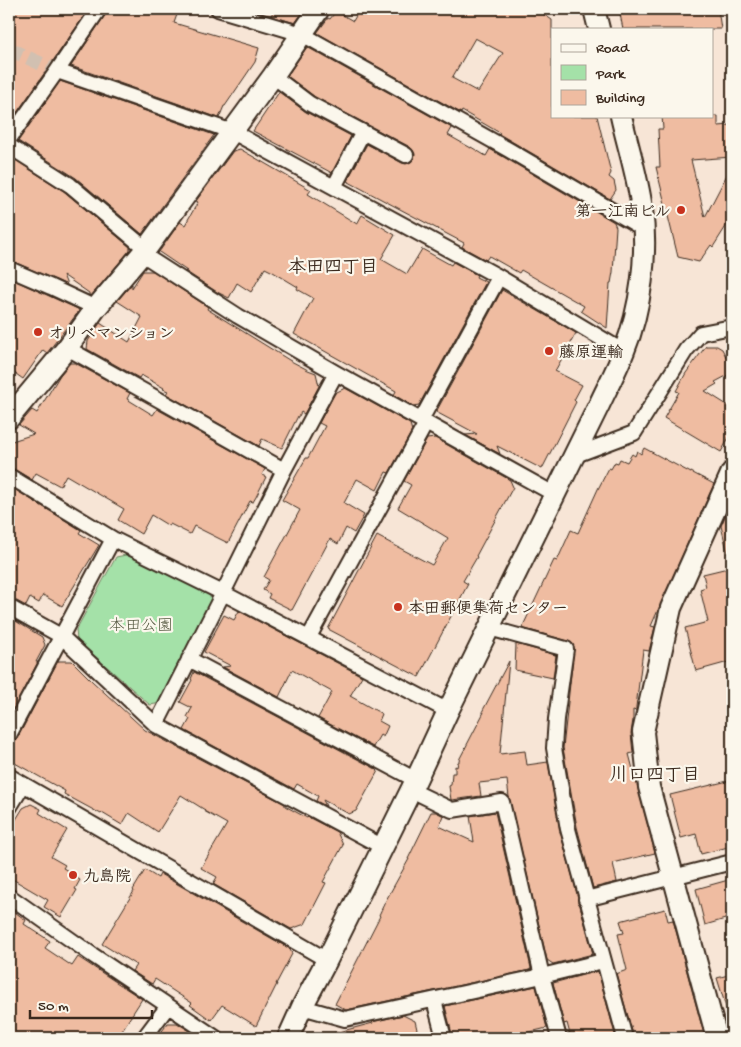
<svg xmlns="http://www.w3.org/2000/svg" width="741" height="1047" viewBox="0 0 741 1047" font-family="'Gochi Hand','Klee One',sans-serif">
<rect width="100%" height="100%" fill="#f7e5d6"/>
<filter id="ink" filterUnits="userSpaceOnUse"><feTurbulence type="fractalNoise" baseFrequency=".02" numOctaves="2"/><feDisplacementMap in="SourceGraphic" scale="10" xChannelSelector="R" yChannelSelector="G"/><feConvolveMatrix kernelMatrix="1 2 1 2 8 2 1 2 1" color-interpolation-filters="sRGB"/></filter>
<g filter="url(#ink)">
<path fill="#a4e1a8" stroke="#708663" d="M126,555L208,592L212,602L161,703L150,705L77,640L76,630L116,557Z"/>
<path fill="#efbca1" stroke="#3b2a1e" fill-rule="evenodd" d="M9,9H89L9,124Z
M108,9H179L174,23L259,48L255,62L225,106H224L219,118L71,66L106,14Z
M274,9H305L295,23L271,16Z
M360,9H536L552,20V116H597L611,173L609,177L614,181L616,190L610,199L499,134L500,133L462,111L461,113L317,33L328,18L330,19L336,11L353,21ZM475,38L503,53L478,92L452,78Z
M619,9H718L721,29H623Z
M307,47L452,128L448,135L471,148V147L486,156L490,149L614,222L616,227L613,272L611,283H610L607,328L581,311L584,306L521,270L519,273L489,256L486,260L462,247L464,243L347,181L367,144L402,163L406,164L411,162L414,159L415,154L413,150L410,147L315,97L287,76Z
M60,81L214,135L142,234L76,178L18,141Z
M279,92L306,112L351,136L332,173L253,131Z
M662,116H718V126L731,125L732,157L691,160L705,217L732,165V217L713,247L711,245L699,262L678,257L656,167H660L658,129H663Z
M240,149L311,190L308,194L357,224L362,215L395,235L381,259L407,274L422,249L451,265L453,262L477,275L476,277L486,282L419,405L413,406L394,395L396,391L294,334L313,298L297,289L298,287L273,272L265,268L251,292L237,283L229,298L217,292L185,271H187L159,252L180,222L185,225L198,202L196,201L233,151Z
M9,156L65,192L130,247V250L91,296L89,295V293L63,275L67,285L12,261L9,260Z
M143,271H153L208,307L207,309L289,360L308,370L316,373L319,386L304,414L301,412L299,416H298L282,448L262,439L259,446L166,394L168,391L163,389L164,388L141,375L139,378L87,349L88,341L100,323L129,342L142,317L117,301L132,284V288Z
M9,278L47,295L78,309L79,311L47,353L43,350L23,379L9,369Z
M502,290L576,333L555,371L582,385L574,400L576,402L542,469L497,446L500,454L465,435L477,434L436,412Z
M706,346H717L722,349L732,368V373L715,382L717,384L705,391L732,408V432L721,452L664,418L679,392L676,391L686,373Z
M70,363H75L130,393L127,399L153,415L157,409L265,469L262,475L266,477L256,497L253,502L250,501L228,543L194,526L190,534L170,524L169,526L151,515L141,534L118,520L124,509L66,475L60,486L36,473L32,480L14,469L9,467V442L34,434L19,425L32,410L37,413L60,375Z
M345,388L410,424L412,431L389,473L386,472L377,490L357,479L344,503L364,515L354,533L346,528L338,544L330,539L292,610L268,598L270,594L263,590L269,580L264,577L300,510L282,500L306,458H308L325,426L319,423L335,393Z
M435,438L510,480L513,487L476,556L477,557L463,581L468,584L419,677L328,629L377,536L432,565L448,538L398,508L411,485L404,481L427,439Z
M644,448L691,473V472L714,484L651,626L655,627L649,651L643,650L636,707V711L633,710V720L631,733L633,753L629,754L655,853L613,863L617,882L593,888L577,827L563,748L574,647L572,643L568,641L522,628L554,560L557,561L571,530L578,533L598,489L609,468L611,469L615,462L618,463L620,459L627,462L632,454L635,456L637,451L641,454Z
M9,486L81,530L79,533L99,545L62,606L43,595L39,603L30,598L26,606L13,599L9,598Z
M732,500V553L728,554L721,526Z
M732,567V661L696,671L685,628L708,622L700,589L706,587L703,574Z
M239,611L362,676L350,696L382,714L379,721L388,726L383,737L380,735L373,747L318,718L332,692L292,670L279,697L223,667L231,666L204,652L224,615L234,620Z
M9,617L42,637L45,645L36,662H38L9,717Z
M516,644L556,655L553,678L515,670Z
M58,661H72L92,681L145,730L285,804V806L307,818L308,817L337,832L343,845L323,882L326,883L305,924L291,929L213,884L217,877L201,868L227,824L204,811L205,810L181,795L158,832L129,813L122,825L102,813L101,814L64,794L65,791L13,762L11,743L17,739Z
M509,661L500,754L525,751L527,765L548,762L560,831L578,897V902L580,905L593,954L553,964L547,960L509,797L507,780L479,783L481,796L452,800H451L449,786L451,785L452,773H455V766L457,767L458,762H459V760L484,712H482Z
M194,672L376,769L378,771L356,811L349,814L323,800L326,806L316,801L318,796L297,784L294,789L184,730L190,719L187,717L192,708L180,702L192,680L191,679Z
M732,780V846L701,854L696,834L681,838L670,795Z
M31,804L41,809L39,813L67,830L51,857L65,865L63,868L75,875L74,876L80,880L75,889L77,890L61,917L44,907L48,900L9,877V831L23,808Z
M431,812H436L444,816L439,826L474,842L470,816L495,812L531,968L530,970L346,1010L335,1004L380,916L379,915L385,902L409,859H408Z
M145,870L158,878L160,874L290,949L292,954L276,984H277L256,1026L222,1005L211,1020L190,1005L192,1003L155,979L152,984L132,971L136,965L102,944L134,891L133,890Z
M732,879V917L705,925L696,889Z
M9,908L26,920L24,924L50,941L45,948L72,966L78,957L142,999L117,1038H9Z
M665,909L668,921L673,920L705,1038H634L616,974L627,970L618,934L624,933L620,921Z
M598,971L616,1038H571L567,1023L564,1024L553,983Z
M732,974V1017H729L717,978Z
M536,986L547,1028L505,1038H453L445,1006Z
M403,1015L415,1021L419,1038H331V1034L373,1023L372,1022Z
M168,1023H177L198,1036L196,1038H157Z"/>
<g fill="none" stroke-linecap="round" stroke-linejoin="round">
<path stroke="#d1c0b1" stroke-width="14" stroke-dasharray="14 7" stroke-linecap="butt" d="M9,49L57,71"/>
<defs>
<path id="street" d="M218,9L302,34L509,150L644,229
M57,71L233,132L499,277L624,352
M273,76L310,104L406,155
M9,139L57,71L99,9
M9,146L70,185L146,249
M334,187L363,132
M142,254L238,316L336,373L554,494
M9,269L51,287L96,308
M67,348L284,470
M421,420L499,277
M573,456L634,433L686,350L701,333L732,327
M9,476L113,539L223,593L448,711
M9,607L61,636L156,725L383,847
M489,628L566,649L556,719L554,748L568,829L625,1038
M309,637L426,423
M189,659L416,780
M156,725L223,593L284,470L336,373
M9,735L113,539
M9,776L327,960
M411,790L452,810L502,802L542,976L559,1038
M9,808L23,785
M9,896L91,954L216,1038
M586,899L732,862
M434,1000L444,1038
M302,1007L345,1019L542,976L603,961
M144,1038L168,1006"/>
<path id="secondary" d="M594,9L599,29
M9,418L67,348L96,308L146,249L273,76L319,9
M288,1038L302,1007L327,960L416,780L448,711L600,403C608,386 617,369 624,351C641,309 648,254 642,209C638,178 628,147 621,116
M717,1038L649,787L643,732L671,608L732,472"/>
</defs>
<use href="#street" stroke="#3b2a1e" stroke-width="18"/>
<use href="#secondary" stroke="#3b2a1e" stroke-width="24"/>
<use href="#street" stroke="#fbf7ec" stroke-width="14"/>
<use href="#secondary" stroke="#fbf7ec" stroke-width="20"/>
</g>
</g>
<g fill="#c8321e" stroke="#fbf7ec" stroke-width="2">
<circle cx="681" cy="210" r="5"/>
<circle cx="38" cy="332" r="5"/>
<circle cx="549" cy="351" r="5"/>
<circle cx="398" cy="607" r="5"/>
<circle cx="73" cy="875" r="5"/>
</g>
<g text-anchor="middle" stroke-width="4.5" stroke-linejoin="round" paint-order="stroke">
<g font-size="16" font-weight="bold" fill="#3b2a1e" stroke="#fbf7ec" text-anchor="start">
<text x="671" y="216" text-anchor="end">第一江南ビル</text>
<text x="48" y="338">オリベマンション</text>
<text x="559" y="357">藤原運輸</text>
<text x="408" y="613">本田郵便集荷センター</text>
<text x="83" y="881">九島院</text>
</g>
<g font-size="16" fill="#555840" stroke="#fbf7ec">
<text x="141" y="630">本田公園</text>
</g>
<g font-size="18" font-weight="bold" fill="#3b2a1e" stroke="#fbf7ec">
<text x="333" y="272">本田四丁目</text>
<text x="655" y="780">川口四丁目</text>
</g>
</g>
<rect width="741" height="1047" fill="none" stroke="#fbf7ec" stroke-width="30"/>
<rect x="15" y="15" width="711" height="1017" fill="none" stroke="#3b2a1e" stroke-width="2" filter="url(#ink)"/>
<rect x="551" y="28" width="162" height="90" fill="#fbf7ec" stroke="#aea59a"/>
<rect x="561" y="44" width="25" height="8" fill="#fbf7ec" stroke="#aea59a"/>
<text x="596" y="52" font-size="15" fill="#3b2a1e">Road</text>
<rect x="561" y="65" width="25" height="15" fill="#a4e1a8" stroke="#aea59a"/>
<text x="596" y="78" font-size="15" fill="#3b2a1e">Park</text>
<rect x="561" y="90" width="25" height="15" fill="#efbca1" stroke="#aea59a"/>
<text x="596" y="102" font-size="15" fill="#3b2a1e">Building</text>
<path d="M30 1010v8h122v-8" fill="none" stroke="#3b2a1e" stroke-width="2.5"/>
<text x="38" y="1010" font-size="15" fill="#3b2a1e" stroke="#fbf7ec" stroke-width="4" paint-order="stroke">50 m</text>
</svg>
